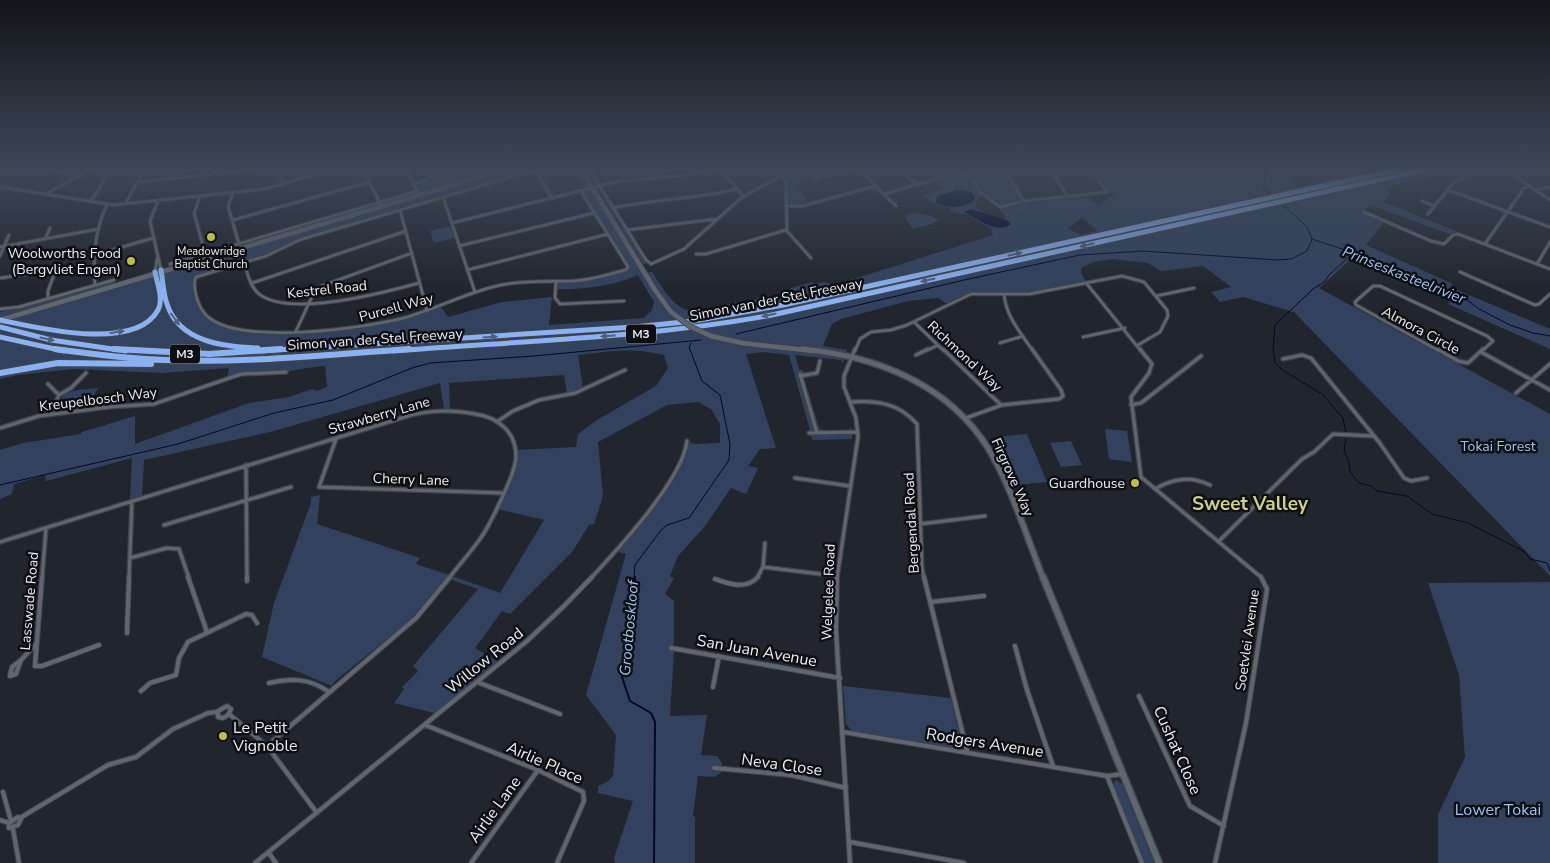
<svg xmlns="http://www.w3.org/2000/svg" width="1550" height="863" viewBox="0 0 1550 863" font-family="'Nunito Sans',sans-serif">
<rect width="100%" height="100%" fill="#21262e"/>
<path fill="#32425e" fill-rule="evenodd" d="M452,169H539L555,195L583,188L571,169H589L600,186L593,188L645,273L652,272C681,318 687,317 737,302L738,304H745L761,297L763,300L789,292L791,288L812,282L814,284L825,282L835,285L993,235L991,228L968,215L952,212L949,208L930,202L923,195L943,189L935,181C945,178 957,174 968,177L982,197L978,198L975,208L1000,220L1007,217L999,210L1002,208L981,193L970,174L1005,171L1024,201L1086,194L1092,201L1099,205L1114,194L1107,192L1090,169H1288L1293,184L1297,187L1360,173L1363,169H1457L1388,187L1389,195L1384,202L1456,231L1452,235L1370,205L1363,212L1384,222L1366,245L1453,284L1450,287L1550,329V349L1448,304L1450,302L1383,270L1352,258L1319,288L1550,414V576L1294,312L1243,297L1220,302L1211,292L1231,287L1203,266L1161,271L1148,263L1112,259L1093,262L1081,268V272L1087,284L1015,294L976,293L949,305L938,298L908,301L841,319L832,324L823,346L847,350L843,363L841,360L795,355L799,369L805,372L806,376L804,378L819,428L822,430H848L851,427L852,439L813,440L810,435V430L789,355L764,352L746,354L776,448L760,449L748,466L758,468L746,494L731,488L705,526L678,556L670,576L674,578L665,594L674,601V646L714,653L713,657L674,651L670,716L707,715L701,755L717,756L722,763L721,773L714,777L698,776L693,816L695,817V863H615L614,858L633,801L598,793V786L607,782L613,776L616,735L586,695L626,554L615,551L664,490L687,446V441L694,444L720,443V424L711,409L698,402L667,405L598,442L603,496L594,524L589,525L572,552L510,614L502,611L475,648L500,663L438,714L394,703L404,689L402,687L418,671L413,666L478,589L449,579L452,576L500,593L544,520L497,509L513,471L516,450L576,447L578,434L597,420L656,386L668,368L664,355C630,347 612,351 578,355L583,389L567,394L564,375L449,383L450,410L444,409L440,383L274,431L144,460L142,497L130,501L132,458L46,481L45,475L14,484L12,494L0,499V450L23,443L81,434L82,432L135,416V444L249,403L289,397L312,389L317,391L327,387L325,366C312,367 299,369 286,372C267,376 247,373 227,378L229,368L162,373L73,369L18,375L0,379V320L17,313L0,318V312L114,280L115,285L419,195L414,184ZM533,171L537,173L552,199L581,191L628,268L581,280L556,282L555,289C584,290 612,286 638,275L654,302L652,310L644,318L549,325L552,297L502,302L448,317L440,306C423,311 406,318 388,322C349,330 244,342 211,319C202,314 200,306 198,297C196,291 194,284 195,279L272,253L299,240ZM1082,217L1097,230V231L1080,235L1068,228Z
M796,169H805L798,173L808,180L795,185L810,203L790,205L787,203L786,175Z
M598,189H600L647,263L643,264Z
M912,213L925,214L939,219L932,224L913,229L904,216Z
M451,226L455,238L434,243L430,231Z
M98,388L86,409L55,411C63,387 76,391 98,388Z
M1105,429L1127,431L1132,462L1109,459Z
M1027,434L1047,482L1015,485L996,437Z
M1071,441L1082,465L1061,467L1050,443Z
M320,495L317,524L420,558L416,564L449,575L408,622L335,681L332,686L262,657L274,603L311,503V497Z
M1550,582V863H1438V815L1465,757L1459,675L1428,583Z
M843,686L951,698L962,745L956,748L852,731L846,724Z
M1116,780L1122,784L1154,863H1144L1113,784Z"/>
<path fill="#000829" d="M956,190L970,192L975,196V200C963,208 947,210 936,202L937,196Z
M971,209L1007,220L1011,224C997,235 978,219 964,212Z"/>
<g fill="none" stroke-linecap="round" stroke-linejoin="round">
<path stroke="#000829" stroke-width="1" d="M1267,169L1263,186L1269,195
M1312,239L1348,251L1420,284L1462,296L1479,309L1510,325L1533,333L1550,336
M736,334L964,280L1080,255L1143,251L1278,260L1291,259L1307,251L1312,239L1307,227L1281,203
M1346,433L1343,418L1322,394L1284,371L1275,363L1273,350L1275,325L1313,289L1324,282L1330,274L1352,254
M1346,436L1344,451L1349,462L1350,472L1359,483L1371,486L1377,491L1407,496L1432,514L1468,523L1525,552L1530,559L1547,563L1550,571
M0,485L178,444L274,413L333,400L412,368L430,363L534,356L701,340
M634,578L635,565L661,530L667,525L689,518L729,460L730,444L720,395L702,381L689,347L691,343"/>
<path stroke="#000829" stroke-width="2" d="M635,577L633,612L622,677L630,701L651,713L655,722L654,863"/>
<defs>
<path id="street-far2" d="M45,169L77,176
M277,169L283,184
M363,169L380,203
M405,169L418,192
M486,169H495
M589,169L646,260L651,264L684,249L741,198L793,169
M631,169L638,179
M720,169L744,197
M779,169L786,183L787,231L811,258
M858,169L896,206
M899,169L916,184
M966,169L980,192L1000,207L1024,201L1107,192L1090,169
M1004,169L1024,201
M1050,169L1067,196
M1505,169L1550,200
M0,171L3,169
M213,174L215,169
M176,178L180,169
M815,179L853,169
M138,182L258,169
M414,184L452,169
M0,187L113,205L265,189L332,169
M1448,190L1550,227
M1534,190L1550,187
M233,193L228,206L239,244
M46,194L92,169
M885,194L947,176L969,173
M200,196L194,213L205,253
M443,197L475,292
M552,199L537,173L531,171L299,240L266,256L196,277C192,285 197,302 202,310C225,349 365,328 404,318C437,309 467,292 501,285C525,280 549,282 573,281C591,280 608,275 625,270L628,268L627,265L581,191
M89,201L94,197L107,175L108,172L105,169
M158,201L150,221L161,270
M1422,201L1435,206
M126,203L144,169
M786,206H802L876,186
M613,208C654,199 696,199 737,189
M400,210L427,310
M1364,212L1431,241L1444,244L1453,235L1458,234L1550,269
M1428,214L1455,181L1464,178
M233,220L369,182
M452,223L615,182L686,175L718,169
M627,230L716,219
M45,239L50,228
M1485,244L1524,188L1529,186
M459,246L594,213
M0,247L99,229
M241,248C245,262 247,284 259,294C290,318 383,293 419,283
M696,254H706L786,230
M95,255L153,238
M0,256L9,235
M170,264L418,191
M1537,264L1550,242
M467,270L608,234
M155,272L157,259
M1460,272L1535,305L1539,304L1550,294
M1,278L54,270L55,272L48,291V299
M556,282L555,298L560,304L624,301
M252,283L406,231
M1087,284L1141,351
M95,285C93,258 94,230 107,205
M1004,294C1006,317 1021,333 1033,351
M1156,296L1194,288
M0,309L19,307L114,280
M914,322L944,351
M296,331L316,288L412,253
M1083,337L1125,328
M1000,343L1023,336
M855,351L860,339L871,332L891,330L907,325L971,294H1029L1122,276L1144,282L1167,310L1168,316L1160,332L1138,345
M926,351L938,345
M1439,351L1356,305L1355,302L1373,286H1380L1487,336L1493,341L1482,351"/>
<path id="street-far1" d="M943,349L1001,405
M1140,349L1152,364L1149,373L1131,397L1141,477L1262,578
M1437,349L1458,361L1468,363L1483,349
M1481,352L1550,390
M916,355L928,349
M1283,359L1302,355L1311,358L1379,442L1404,478L1411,481L1427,478
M800,374L817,433
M800,376L817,373L820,361
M48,384L59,395L51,414
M1516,393L1550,364
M59,395L71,388L86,373
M850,402C876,400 899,403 917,424L922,568L924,578
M1131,405L1141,403L1201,356
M966,418L1002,405L1059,399L1063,396L1061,390L1032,349
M498,421L513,411L539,400L575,393L625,370
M0,428L39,416L109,407L154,404L241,374L286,372
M809,433L858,432
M336,439L319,487L503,493
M246,465L247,578
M795,478L850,486
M1155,489C1174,478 1190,476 1210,485
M920,524L985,516
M164,525L291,487
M1219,541L1302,459L1314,452L1333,434L1372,436
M0,542L411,415C434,410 452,410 475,414C497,417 516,431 516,456C516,469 508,484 503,496C496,510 489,527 480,539C470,553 459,565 449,578
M130,558L167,548L179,549L189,578
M763,567L837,576
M42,578L46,529
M129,578L132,501
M591,578C618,549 683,479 687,441
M757,578L763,567L765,543
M837,578L858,437L856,418L844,387V376L855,349"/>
<path id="street" d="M42,577L35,666H42L99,645
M188,577L207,632
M247,577V581
M837,577L836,630L850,863
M924,577L967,751
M715,579C729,584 746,590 758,577
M931,602L984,596
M127,633L129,577
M1015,646L1027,690L1053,766
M671,648L840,678
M21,660L16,674L10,676L12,667Z
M21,660L37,643
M477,682L560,714
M269,683C291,678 310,678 329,692
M713,687L719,656
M141,691L150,683L176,675L179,658L188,642L246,614L252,615L257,623
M1139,696L1190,806L1224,826
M227,706L231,709L228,715L223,718L218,717V711Z
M229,714L267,746L317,813
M425,725L538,770L583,792L584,801L557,863
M843,732L1107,776L1122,774
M267,746L416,618L450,577
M714,768L791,775L846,788
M1107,776L1142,863
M3,792L11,821
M18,817L21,819L18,825L9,828V823Z
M20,818L108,765L136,757L173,729L208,713L217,712
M0,820L9,823
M13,829L19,863
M850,842L964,863
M268,852L276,863
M255,863L527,641L564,606L592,577
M471,863L538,770
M1215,863L1246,723L1267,589L1261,577"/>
<path id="secondary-far2" d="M581,169L655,290L671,312
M0,320L507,169
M711,336L742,343L814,351"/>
<path id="secondary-far1" d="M802,349C875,356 947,383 988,448C1010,484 1027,537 1043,578"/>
<path id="secondary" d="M1043,577L1159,863"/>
<path id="highway-far1" d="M161,270C163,281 163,293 167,304C179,342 224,347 258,348
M0,320C38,328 135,352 158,310C164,299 157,283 155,272
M0,327L51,340L126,351
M0,337L64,351
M261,351L634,327L694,321L783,305L1400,169
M392,351C519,341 646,338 772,315L1427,169"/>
<path id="highway" d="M55,349C92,354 128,359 165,360C247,363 328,355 409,349
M114,349L209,354L281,349
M0,373L58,363L151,364"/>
</defs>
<use href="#street-far2" stroke="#40444b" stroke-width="4.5"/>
<use href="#street-far1" stroke="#40444b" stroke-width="5.5"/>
<use href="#street" stroke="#40444b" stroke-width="6"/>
<use href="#secondary-far2" stroke="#40444b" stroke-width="6"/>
<use href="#secondary-far1" stroke="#40444b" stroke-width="8"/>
<use href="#secondary" stroke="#40444b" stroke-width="9"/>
<use href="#highway-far1" stroke="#40444b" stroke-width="7"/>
<use href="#highway" stroke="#40444b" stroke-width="9"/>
<use href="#street-far2" stroke="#606670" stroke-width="2.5"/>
<use href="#street-far1" stroke="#606670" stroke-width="3"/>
<use href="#street" stroke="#606670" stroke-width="4"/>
<use href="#secondary-far2" stroke="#606670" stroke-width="4.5"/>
<use href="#secondary-far1" stroke="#606670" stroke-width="5"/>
<use href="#secondary" stroke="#606670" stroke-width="6"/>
<use href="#highway-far1" stroke="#8ab1f1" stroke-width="5"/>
<use href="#highway" stroke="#8ab1f1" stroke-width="6"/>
<defs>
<path id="secondary-bridge" d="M671,312L691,327L711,336"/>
</defs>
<use href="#secondary-bridge" stroke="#40444b" stroke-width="6" stroke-linecap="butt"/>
<use href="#secondary-bridge" stroke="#606670" stroke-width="4.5"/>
</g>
<defs><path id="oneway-solid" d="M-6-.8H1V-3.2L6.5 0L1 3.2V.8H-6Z" transform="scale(1.25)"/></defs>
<g fill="#4c6082">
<use href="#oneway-solid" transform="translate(1087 245) rotate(167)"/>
<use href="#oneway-solid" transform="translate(1015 254) rotate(-13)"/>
<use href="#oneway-solid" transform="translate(928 280) rotate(168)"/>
<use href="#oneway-solid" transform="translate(769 315) rotate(168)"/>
<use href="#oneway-solid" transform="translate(175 319) rotate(53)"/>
<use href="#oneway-solid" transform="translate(117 332) rotate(-9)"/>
<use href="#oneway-solid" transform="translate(608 336) rotate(176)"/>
<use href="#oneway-solid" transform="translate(490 337) rotate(-4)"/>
<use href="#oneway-solid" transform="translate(47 339) rotate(12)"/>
</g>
<linearGradient id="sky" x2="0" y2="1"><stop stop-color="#121519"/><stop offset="0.58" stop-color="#3d4757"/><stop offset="1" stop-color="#3d4757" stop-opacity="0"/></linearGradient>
<rect width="1550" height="290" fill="url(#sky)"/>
<g fill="#bdbf43" stroke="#0d0f13" stroke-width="2">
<circle cx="211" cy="237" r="5"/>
<circle cx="131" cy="261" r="5"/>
<circle cx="1135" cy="483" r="5"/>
<circle cx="223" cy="736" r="5"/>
</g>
<g text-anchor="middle" stroke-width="5" stroke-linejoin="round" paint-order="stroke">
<g font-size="11" fill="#eaedf3" stroke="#0d0f13">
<text x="211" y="255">Meadowridge<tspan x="211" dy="13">Baptist Church</tspan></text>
</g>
<g fill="#0d0f13" stroke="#a8aab0" stroke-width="1">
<rect x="626" y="324.5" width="30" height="19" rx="4"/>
<rect x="170" y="344.5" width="30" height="19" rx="4"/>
</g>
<g font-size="12" font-weight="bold" fill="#eaedf3">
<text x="641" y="338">M3</text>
<text x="185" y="358">M3</text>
</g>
<g font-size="14" fill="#eaedf3" stroke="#0d0f13" text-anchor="end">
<text x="121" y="258">Woolworths Food<tspan x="121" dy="16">(Bergvliet Engen)</tspan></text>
<text x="1125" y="488">Guardhouse</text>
</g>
<g font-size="14" fill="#eaedf3" stroke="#0d0f13">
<text transform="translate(327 289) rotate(-6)" y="5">Kestrel Road</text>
<text transform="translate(776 299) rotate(-11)" y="5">Simon van der Stel Freeway</text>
<text transform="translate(396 307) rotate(-15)" y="5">Purcell Way</text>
<text transform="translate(1421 330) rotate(28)" y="5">Almora Circle</text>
<text transform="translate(375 339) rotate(-4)" y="5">Simon van der Stel Freeway</text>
<text transform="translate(965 356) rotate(43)" y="5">Richmond Way</text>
<text transform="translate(98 399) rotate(-7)" y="5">Kreupelbosch Way</text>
<text transform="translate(379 415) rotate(-16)" y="5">Strawberry Lane</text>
<text transform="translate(1013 477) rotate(66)" y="5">Firgrove Way</text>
<text transform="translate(411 479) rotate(2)" y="5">Cherry Lane</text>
<text transform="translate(911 523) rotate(-93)" y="5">Bergendal Road</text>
<text transform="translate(828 592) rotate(-88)" y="5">Welgelee Road</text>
<text transform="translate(29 601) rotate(-85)" y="5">Lasswade Road</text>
<text transform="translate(1247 640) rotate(-82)" y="5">Soetvlei Avenue</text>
</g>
<g font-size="14" fill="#a1c1f5" stroke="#0d0f13">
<text x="1498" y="451">Tokai Forest</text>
</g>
<g font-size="15" font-style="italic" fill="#a3c3f7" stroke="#0d0f13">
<text transform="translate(1404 275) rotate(22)" y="5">Prinseskasteelrivier</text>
<text transform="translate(629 628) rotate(-85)" y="5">Grootboskloof</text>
</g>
<g font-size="16" fill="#eaedf3" stroke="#0d0f13">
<text transform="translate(757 650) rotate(10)" y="6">San Juan Avenue</text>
<text transform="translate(484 660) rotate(-39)" y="6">Willow Road</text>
<text transform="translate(985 742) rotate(9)" y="6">Rodgers Avenue</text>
<text transform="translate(1178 750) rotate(66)" y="6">Cushat Close</text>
<text transform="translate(545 762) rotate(24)" y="6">Airlie Place</text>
<text transform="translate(782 764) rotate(8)" y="6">Neva Close</text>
<text transform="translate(494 809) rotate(-54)" y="6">Airlie Lane</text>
</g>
<g font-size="16" fill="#eaedf3" stroke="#0d0f13" text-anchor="start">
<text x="233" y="733">Le Petit<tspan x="233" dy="18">Vignoble</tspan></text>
</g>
<g font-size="16" fill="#a1c1f5" stroke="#0d0f13">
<text x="1498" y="815">Lower Tokai</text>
</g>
<g font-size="19" font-weight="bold" fill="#cfd284" stroke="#0d0f13">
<text x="1250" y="510">Sweet Valley</text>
</g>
</g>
</svg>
